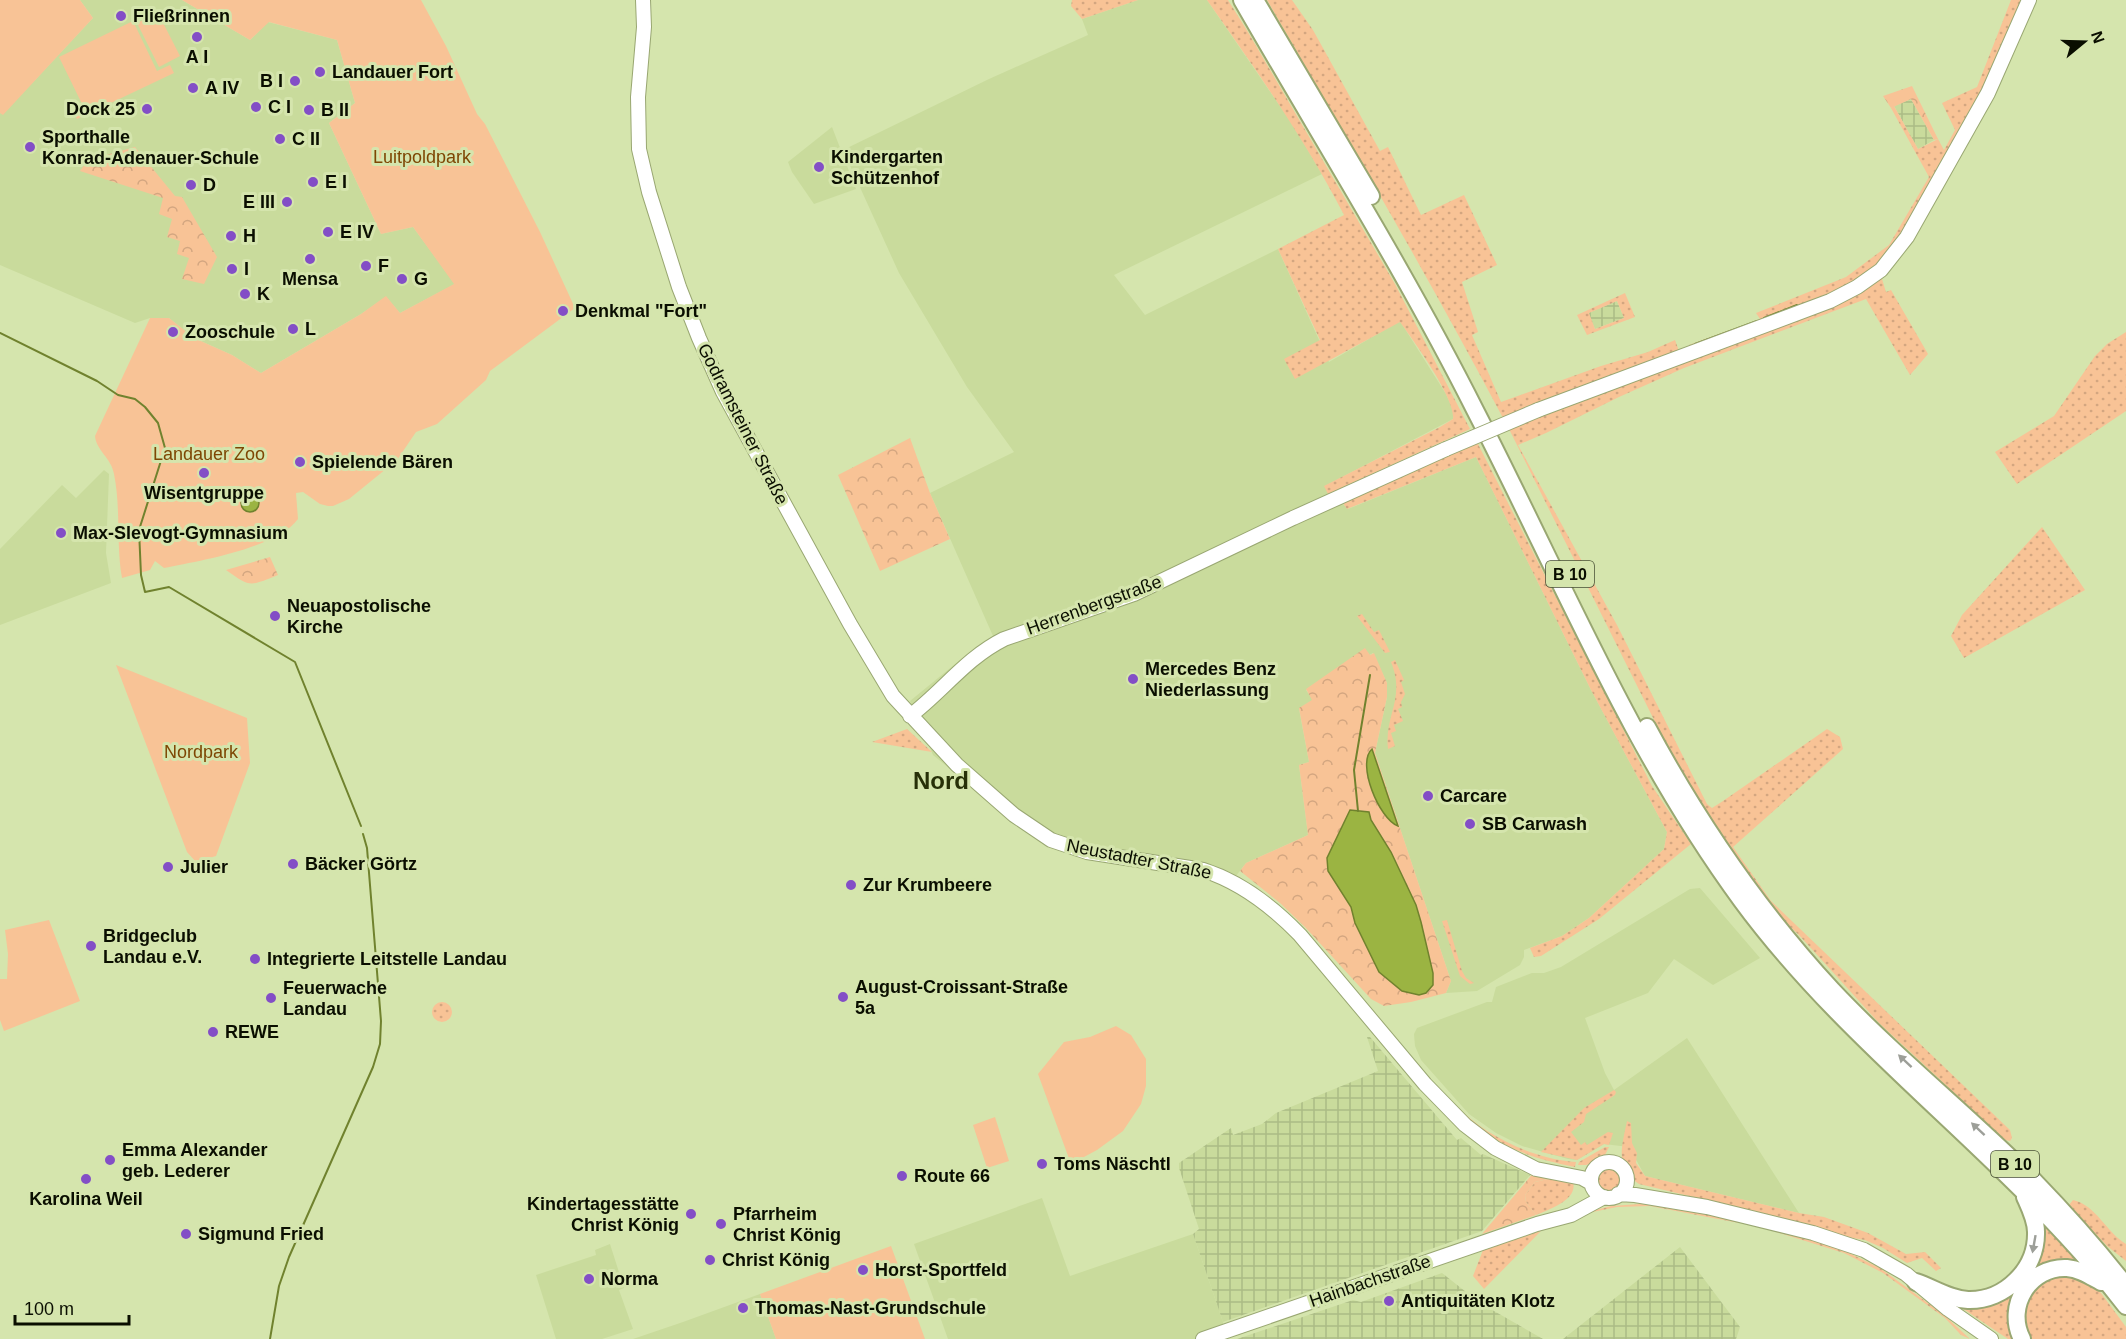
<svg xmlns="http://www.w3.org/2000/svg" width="2126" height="1339" viewBox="0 0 2126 1339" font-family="Helvetica,sans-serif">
<defs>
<pattern id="industrial-grid" width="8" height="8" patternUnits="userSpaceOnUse" patternTransform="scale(1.5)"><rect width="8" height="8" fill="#c9db9c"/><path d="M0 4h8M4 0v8" fill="none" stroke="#abbb85"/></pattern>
<pattern id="grass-dots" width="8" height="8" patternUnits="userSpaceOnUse" patternTransform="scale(1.5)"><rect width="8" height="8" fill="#f8c396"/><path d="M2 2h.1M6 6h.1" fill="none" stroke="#d3a680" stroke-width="1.8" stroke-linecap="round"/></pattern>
<pattern id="forest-crowns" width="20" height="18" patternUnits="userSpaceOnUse" patternTransform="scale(1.5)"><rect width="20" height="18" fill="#f8c396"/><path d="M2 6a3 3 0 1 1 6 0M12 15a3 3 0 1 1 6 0" fill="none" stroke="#d3a680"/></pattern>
</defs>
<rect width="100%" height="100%" fill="#d5e5ad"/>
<path fill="#c9db9c" d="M80,0H182L250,40L268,22L337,40L355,103L329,123L381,234L413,227L455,284L400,313L386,297L361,314L261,373L232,355L194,338L169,318H150L135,323L0,265V113L3,114L93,18Z
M1138,0H1207L1293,125L1322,174L1114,275L1145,315L1278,249L1329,362L1400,321L1446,394L1454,412L1453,419L1325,486L1348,509L1476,457L1591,690L1667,832L1664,849L1589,918L1562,936L1524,950V957L1520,965L1477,991L1446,993L1451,981L1375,753L1387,697V683L1373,653L1306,690L1313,700L1299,709L1309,762L1299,765L1308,835L1246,863L1229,885L1200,875L1109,860L1009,817L933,755L910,701L960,660L993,636L930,493L1014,452L967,387L899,273L843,150L989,79L1088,35L1082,19Z
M832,127L856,189L814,204L792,172L788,162Z
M104,470L109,474L106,553L111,583L0,625V549L62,485L76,498Z
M1700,888L1760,958L1713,985L1674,959L1648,993L1585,1018L1605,1073L1614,1090L1687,1038L1799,1213L1645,1176L1629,1147L1604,1144L1577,1160L1568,1159L1522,1146L1496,1133L1469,1114L1421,1060L1415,1046L1414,1034L1417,1028L1487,1002H1492L1496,987L1532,973H1544L1561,967L1690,889Z
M1042,1198L1070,1276L1193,1234L1223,1322L1224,1339H948L914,1244Z
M610,1244L624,1288L619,1290L633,1329L602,1339H556L536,1275L596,1255L595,1250Z
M760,1294L776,1339H633L683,1322Z"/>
<path fill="url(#industrial-grid)" d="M1911,99L1934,140L1918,149L1894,106Z
M1617,301L1624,318L1595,329L1588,313Z
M1367,1037H1370L1457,1140L1461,1138L1481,1155L1483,1154L1530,1175L1482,1231L1223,1322L1193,1234L1199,1229L1179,1168V1163L1231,1128L1233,1135L1262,1124L1276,1113L1378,1071Z
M1680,1247L1740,1327L1736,1339H1563Z
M1442,1273L1480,1303L1543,1339H1237L1353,1300L1361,1302Z"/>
<path fill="url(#grass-dots)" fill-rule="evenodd" d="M1072,0H1138L1082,19L1071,6Z
M1207,0H1228L1248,32L1395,284L1470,429L1328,494L1324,486L1440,427L1453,419C1456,399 1413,340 1400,322L1295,379L1284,359L1320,340L1278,249L1344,215C1305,139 1256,70 1207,0Z
M1267,0H1292L1313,30L1380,151L1388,147L1421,215L1464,195L1497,265L1462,282L1478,332L1472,335L1501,402L1601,366L1648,352L1675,340L1679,351L1503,418C1428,276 1347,138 1267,0Z
M2011,0H2023L1973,113L1888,256L1844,290L1691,348L1689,345L1760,319L1756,313L1846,277L1889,245L1929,177L1891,108L1894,106L1918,149L1938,139L1944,150L1955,130L1942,103L1977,87Z
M1877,279H1882L1886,292L1891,290L1928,354L1910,375L1866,299L1684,368L1619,397L1546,433L1518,445L1617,625L1707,804L1712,808L1723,801L1827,729L1840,737L1843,749L1733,847L1771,901L2010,1130L2012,1138L2010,1141L2005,1140L1879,1023L1799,935L1766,904L1682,776L1509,429Z
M1625,293L1635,317L1587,335L1577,315ZM1617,301L1624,318L1595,329L1589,313Z
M2126,332V411L2017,484L1995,452L2054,416L2095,356L2107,344Z
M1477,442L1652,786L1691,844L1599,919L1541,956L1534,957L1530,948L1562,936L1589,918L1664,849L1667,832L1591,690L1476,457L1347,509L1343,503Z
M2042,527L2085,590L1964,658L1951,636L1962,615Z
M1362,614L1374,632L1379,630L1390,652L1385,653L1357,616Z
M1395,660L1404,680L1401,682L1405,694L1401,702L1402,707L1398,709L1403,721L1394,725L1396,731L1391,733L1395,746L1388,749C1384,715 1406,699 1391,662Z
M907,729L932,752L872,742Z
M1447,920L1462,971L1466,978L1474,983L1470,984L1460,976L1442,921Z
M432 1012a10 10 0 1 1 20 0a10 10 0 1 1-20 0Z
M1614,1090L1616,1092L1615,1095L1586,1114L1584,1122L1571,1132L1581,1145L1585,1142L1587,1145L1608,1132L1613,1133L1609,1145L1604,1144L1577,1160L1541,1152L1584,1108Z
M1456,1106C1486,1136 1533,1159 1576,1162L1575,1167C1522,1156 1495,1145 1456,1108Z
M1627,1121L1631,1123L1632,1143L1637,1153L1636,1163L1645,1176L1799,1213L1824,1217L1868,1233L1906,1254L1925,1252L1941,1268L1936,1271L1922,1258L1907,1263L1883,1248L1865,1240L1841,1236L1802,1223L1639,1184C1614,1168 1622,1146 1627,1121Z
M1605,1147H1609L1603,1159L1586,1165H1578L1579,1162Z
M1595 1179a13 13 0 1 1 26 0a13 13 0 1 1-26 0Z
M1553,1176L1572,1179C1581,1199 1550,1209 1536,1215L1526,1202L1525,1195L1535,1182L1548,1179Z
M2073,1200C2096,1205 2106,1232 2126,1244V1261L2107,1246L2069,1205Z
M1640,1204C1670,1206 1712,1211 1739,1223L1650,1206L1617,1207L1573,1216L1611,1206Z
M2040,1219L2079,1264L2030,1278L2017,1339H2008L1956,1304L2011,1290Z
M1541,1231L1484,1289L1473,1276L1483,1250Z
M1773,1231L1817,1241L1849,1253L1880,1268L1943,1314L1970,1339L1961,1335L1945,1318L1883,1273L1844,1253Z
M2057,1272L2085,1279L2101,1293L2126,1327V1339H2026L2023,1298Z"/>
<path fill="url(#forest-crowns)" d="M1912,86L1938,139L1934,140L1911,99L1891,108L1883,96Z
M135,147L175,196L182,197L217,257L204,284L182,279L189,258L177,254L180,241L167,237L172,219L159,214L163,198L80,171L88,160Z
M910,438L930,493L950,539L880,571L838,475Z
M270,557L278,575C250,586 251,588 226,570Z
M1365,648L1370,655L1374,653L1387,683V697L1375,753L1451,981L1446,993L1411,1002L1384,1006L1371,999L1305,927L1280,903L1240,871L1246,863L1308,835L1299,765L1309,762L1299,708L1312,700L1306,689Z
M1535,1171L1553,1176L1548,1179L1535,1182L1525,1195L1526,1202L1536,1215L1482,1234Z"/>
<path fill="#f8c396" d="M0,0H80L93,18L3,115L0,113Z
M182,0H421L446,46L477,114L485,124L540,232L575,308L490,371L486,380L437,424L416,432L397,460L349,499L333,506H328L320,504L303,492L296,493L298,519C277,548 199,561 164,568L155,561L150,570L122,578C116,544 121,508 114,474C112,459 96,450 95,436L150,318H169L194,338L232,355L261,373L361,314L386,296L400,313L454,284L413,227L381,234L329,123L355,103L337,40L269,22L250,40Z
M158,13L180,56L159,67L137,23Z
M133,21L157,71L170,65L174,73L77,119L73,112L83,106L59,57Z
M116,665L247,718L250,763L216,856L196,862L187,852Z
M49,920L80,1001L4,1031L0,1020V979H7L8,954L5,930Z
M1116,1026L1131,1035L1146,1059V1086L1141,1104L1123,1131L1097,1150L1071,1164L1038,1074L1064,1042L1090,1037Z
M995,1117L1009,1161L987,1168L973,1125Z
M891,1246L925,1339H776L760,1294Z"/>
<path fill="#9bb442" stroke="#70822e" stroke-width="1.5" d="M241 503a9 9 0 1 1 18 0a9 9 0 1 1-18 0Z
M1372,749L1398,826C1379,819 1356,763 1372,749Z
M1350,810L1369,812L1371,820L1391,852L1416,905L1421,922L1433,973V985L1426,993L1419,995L1402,991L1379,972L1355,923L1351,907L1328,871L1327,858Z"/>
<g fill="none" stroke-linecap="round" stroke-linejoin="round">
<path stroke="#70822e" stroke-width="2" d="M1764,318L1797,305
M0,333L97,381L118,395L135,399L145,407L158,423L165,448L139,530L141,575L145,592L169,587L295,662L361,826
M1695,344L1757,321
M1358,811L1354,770L1370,675
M270,1339L279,1286L289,1257L373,1067L380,1044L381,1021L367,848L363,834"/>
<defs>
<path id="secondary" d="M643,0L644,27L638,97L639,149L649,192L679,287L699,338L723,392L850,624L893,696L957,765L1014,815L1051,840L1087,852L1203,870C1241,882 1272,906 1300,935L1425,1084L1465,1125L1495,1148L1536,1169L1582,1178L1591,1183
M1538,410L1830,301L1857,287L1881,270L1907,237L1988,93L2029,0
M910,716C943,691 966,658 1004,639L1134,594L1293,518L1446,449
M1591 1180a18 18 0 1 1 36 0a18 18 0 1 1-36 0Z
M1618,1194L1635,1195L1707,1207L1813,1233L1864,1250L1906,1274L1948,1309L1991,1339
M1203,1339L1537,1224L1571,1215L1604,1197"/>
<path id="highway" d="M1242,0C1320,136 1404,269 1475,410C1560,575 1631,750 1742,901C1853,1052 2012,1158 2126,1306
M1255,0L1371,196
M1647,727C1698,822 1758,910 1832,990C1895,1057 1968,1115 2033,1180C2066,1214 2097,1249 2126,1286
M1916,1282C1934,1288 1949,1299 1968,1300C2005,1301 2037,1269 2036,1232C2036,1220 2030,1208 2025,1197
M2022,1339C2005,1306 2030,1266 2067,1268C2080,1269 2090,1276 2101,1282"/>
</defs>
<use href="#secondary" stroke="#99a772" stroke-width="16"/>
<use href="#highway" stroke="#99a772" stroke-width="20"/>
<use href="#secondary" stroke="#fff" stroke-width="14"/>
<use href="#highway" stroke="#fff" stroke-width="16"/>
<defs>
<path id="secondary-bridge" d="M1446,449L1538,410"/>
</defs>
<use href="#secondary-bridge" stroke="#99a772" stroke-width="16" stroke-linecap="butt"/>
<use href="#secondary-bridge" stroke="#fff" stroke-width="14"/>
</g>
<defs><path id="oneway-solid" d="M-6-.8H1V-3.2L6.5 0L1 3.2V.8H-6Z" transform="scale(1.5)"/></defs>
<g fill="#9d9f99">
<use href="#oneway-solid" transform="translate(1905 1061) rotate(-137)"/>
<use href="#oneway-solid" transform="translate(1978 1129) rotate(-137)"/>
<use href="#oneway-solid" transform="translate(2034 1244) rotate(100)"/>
</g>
<g fill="#834ec6" stroke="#d5e5ad" stroke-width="2">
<circle cx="121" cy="16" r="6"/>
<circle cx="197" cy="37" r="6"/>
<circle cx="320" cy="72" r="6"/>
<circle cx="295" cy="81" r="6"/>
<circle cx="193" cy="88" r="6"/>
<circle cx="256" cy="107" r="6"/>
<circle cx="147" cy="109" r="6"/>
<circle cx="309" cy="110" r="6"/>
<circle cx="280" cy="139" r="6"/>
<circle cx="30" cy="147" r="6"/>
<circle cx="819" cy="167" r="6"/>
<circle cx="313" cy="182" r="6"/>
<circle cx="191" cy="185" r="6"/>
<circle cx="287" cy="202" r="6"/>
<circle cx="328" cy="232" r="6"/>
<circle cx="231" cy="236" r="6"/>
<circle cx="310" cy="259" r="6"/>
<circle cx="366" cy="266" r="6"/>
<circle cx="232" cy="269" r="6"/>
<circle cx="402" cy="279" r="6"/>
<circle cx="245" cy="294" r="6"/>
<circle cx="563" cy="311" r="6"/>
<circle cx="293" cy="329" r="6"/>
<circle cx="173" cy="332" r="6"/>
<circle cx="300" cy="462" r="6"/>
<circle cx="204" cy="473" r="6"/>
<circle cx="61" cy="533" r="6"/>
<circle cx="275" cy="616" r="6"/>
<circle cx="1133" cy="679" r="6"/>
<circle cx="1428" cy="796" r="6"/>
<circle cx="1470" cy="824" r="6"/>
<circle cx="293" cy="864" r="6"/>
<circle cx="168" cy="867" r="6"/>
<circle cx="851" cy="885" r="6"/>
<circle cx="91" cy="946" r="6"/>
<circle cx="255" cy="959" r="6"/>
<circle cx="843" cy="997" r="6"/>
<circle cx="271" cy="998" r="6"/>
<circle cx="213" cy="1032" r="6"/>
<circle cx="110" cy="1160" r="6"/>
<circle cx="1042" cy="1164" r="6"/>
<circle cx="902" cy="1176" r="6"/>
<circle cx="86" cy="1179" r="6"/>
<circle cx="691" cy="1214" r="6"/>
<circle cx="721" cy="1224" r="6"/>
<circle cx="186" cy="1234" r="6"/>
<circle cx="710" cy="1260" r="6"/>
<circle cx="863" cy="1270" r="6"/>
<circle cx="589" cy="1279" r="6"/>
<circle cx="1389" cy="1301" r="6"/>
<circle cx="743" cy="1308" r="6"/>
</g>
<g text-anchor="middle" stroke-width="6" stroke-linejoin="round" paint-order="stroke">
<g fill="#d5e5ad" stroke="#474e34" stroke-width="1.5">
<rect x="1546" y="561" width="48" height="26" rx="4.5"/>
<rect x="1991" y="1151" width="48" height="26" rx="4.5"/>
</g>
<g font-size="16" font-weight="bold" fill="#0a0e00">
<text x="1570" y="580">B 10</text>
<text x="2015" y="1170">B 10</text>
</g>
<g font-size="18" font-weight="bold" fill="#0a0e00" stroke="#d5e5ad" text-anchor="start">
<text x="133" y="22">Fließrinnen</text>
<text x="197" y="63" text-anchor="middle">A I</text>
<text x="332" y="78">Landauer Fort</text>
<text x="283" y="87" text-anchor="end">B I</text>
<text x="205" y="94">A IV</text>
<text x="268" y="113">C I</text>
<text x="135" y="115" text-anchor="end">Dock 25</text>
<text x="321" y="116">B II</text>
<text x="42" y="143">Sporthalle<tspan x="42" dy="21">Konrad-Adenauer-Schule</tspan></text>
<text x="292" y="145">C II</text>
<text x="831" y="163">Kindergarten<tspan x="831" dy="21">Schützenhof</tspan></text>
<text x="325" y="188">E I</text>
<text x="203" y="191">D</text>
<text x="275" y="208" text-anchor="end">E III</text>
<text x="340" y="238">E IV</text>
<text x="243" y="242">H</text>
<text x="378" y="272">F</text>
<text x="244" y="275">I</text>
<text x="310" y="285" text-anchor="middle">Mensa</text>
<text x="414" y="285">G</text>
<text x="257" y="300">K</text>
<text x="575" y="317">Denkmal "Fort"</text>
<text x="305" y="335">L</text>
<text x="185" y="338">Zooschule</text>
<text x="312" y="468">Spielende Bären</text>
<text x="204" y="499" text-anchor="middle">Wisentgruppe</text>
<text x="73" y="539">Max-Slevogt-Gymnasium</text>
<text x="287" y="612">Neuapostolische<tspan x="287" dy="21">Kirche</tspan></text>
<text x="1145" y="675">Mercedes Benz<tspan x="1145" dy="21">Niederlassung</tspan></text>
<text x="1440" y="802">Carcare</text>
<text x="1482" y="830">SB Carwash</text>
<text x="305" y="870">Bäcker Görtz</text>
<text x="180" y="873">Julier</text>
<text x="863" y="891">Zur Krumbeere</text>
<text x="103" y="942">Bridgeclub<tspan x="103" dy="21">Landau e.V.</tspan></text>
<text x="267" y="965">Integrierte Leitstelle Landau</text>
<text x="855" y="993">August-Croissant-Straße<tspan x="855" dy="21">5a</tspan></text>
<text x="283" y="994">Feuerwache<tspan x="283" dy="21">Landau</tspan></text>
<text x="225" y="1038">REWE</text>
<text x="122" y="1156">Emma Alexander<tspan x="122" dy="21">geb. Lederer</tspan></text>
<text x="1054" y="1170">Toms Näschtl</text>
<text x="914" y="1182">Route 66</text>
<text x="86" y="1205" text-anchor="middle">Karolina Weil</text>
<text x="679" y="1210" text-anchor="end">Kindertagesstätte<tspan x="679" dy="21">Christ König</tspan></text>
<text x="733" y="1220">Pfarrheim<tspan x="733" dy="21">Christ König</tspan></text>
<text x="198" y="1240">Sigmund Fried</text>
<text x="722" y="1266">Christ König</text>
<text x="875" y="1276">Horst-Sportfeld</text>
<text x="601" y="1285">Norma</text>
<text x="1401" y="1307">Antiquitäten Klotz</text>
<text x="755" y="1314">Thomas-Nast-Grundschule</text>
</g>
<g font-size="18" fill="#7e4603" stroke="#d5e5ad">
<text x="422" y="163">Luitpoldpark</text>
<text x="209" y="460">Landauer Zoo</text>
<text x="201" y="758">Nordpark</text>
</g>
<g font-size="18" fill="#0a0e00" stroke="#d5e5ad">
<text transform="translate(743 424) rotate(63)" y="6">Godramsteiner Straße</text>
<text transform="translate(1094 605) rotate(-20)" y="6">Herrenbergstraße</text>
<text transform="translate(1139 859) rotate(11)" y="6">Neustadter Straße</text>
<text transform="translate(1370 1281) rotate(-19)" y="6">Hainbachstraße</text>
</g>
<g font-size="24" font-weight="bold" fill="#273008" stroke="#d5e5ad">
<text x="941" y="789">Nord</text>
</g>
</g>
<g transform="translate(2084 42) rotate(71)" stroke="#d5e5ad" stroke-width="4.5" paint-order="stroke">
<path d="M0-4.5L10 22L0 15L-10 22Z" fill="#0a0e00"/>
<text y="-9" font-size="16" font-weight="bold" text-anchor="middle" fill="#0a0e00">N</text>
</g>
<path d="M15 1315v9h114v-9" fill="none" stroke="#0a0e00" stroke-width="3"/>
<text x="24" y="1315" font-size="18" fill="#0a0e00" stroke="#d5e5ad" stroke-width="4.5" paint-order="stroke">100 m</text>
</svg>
